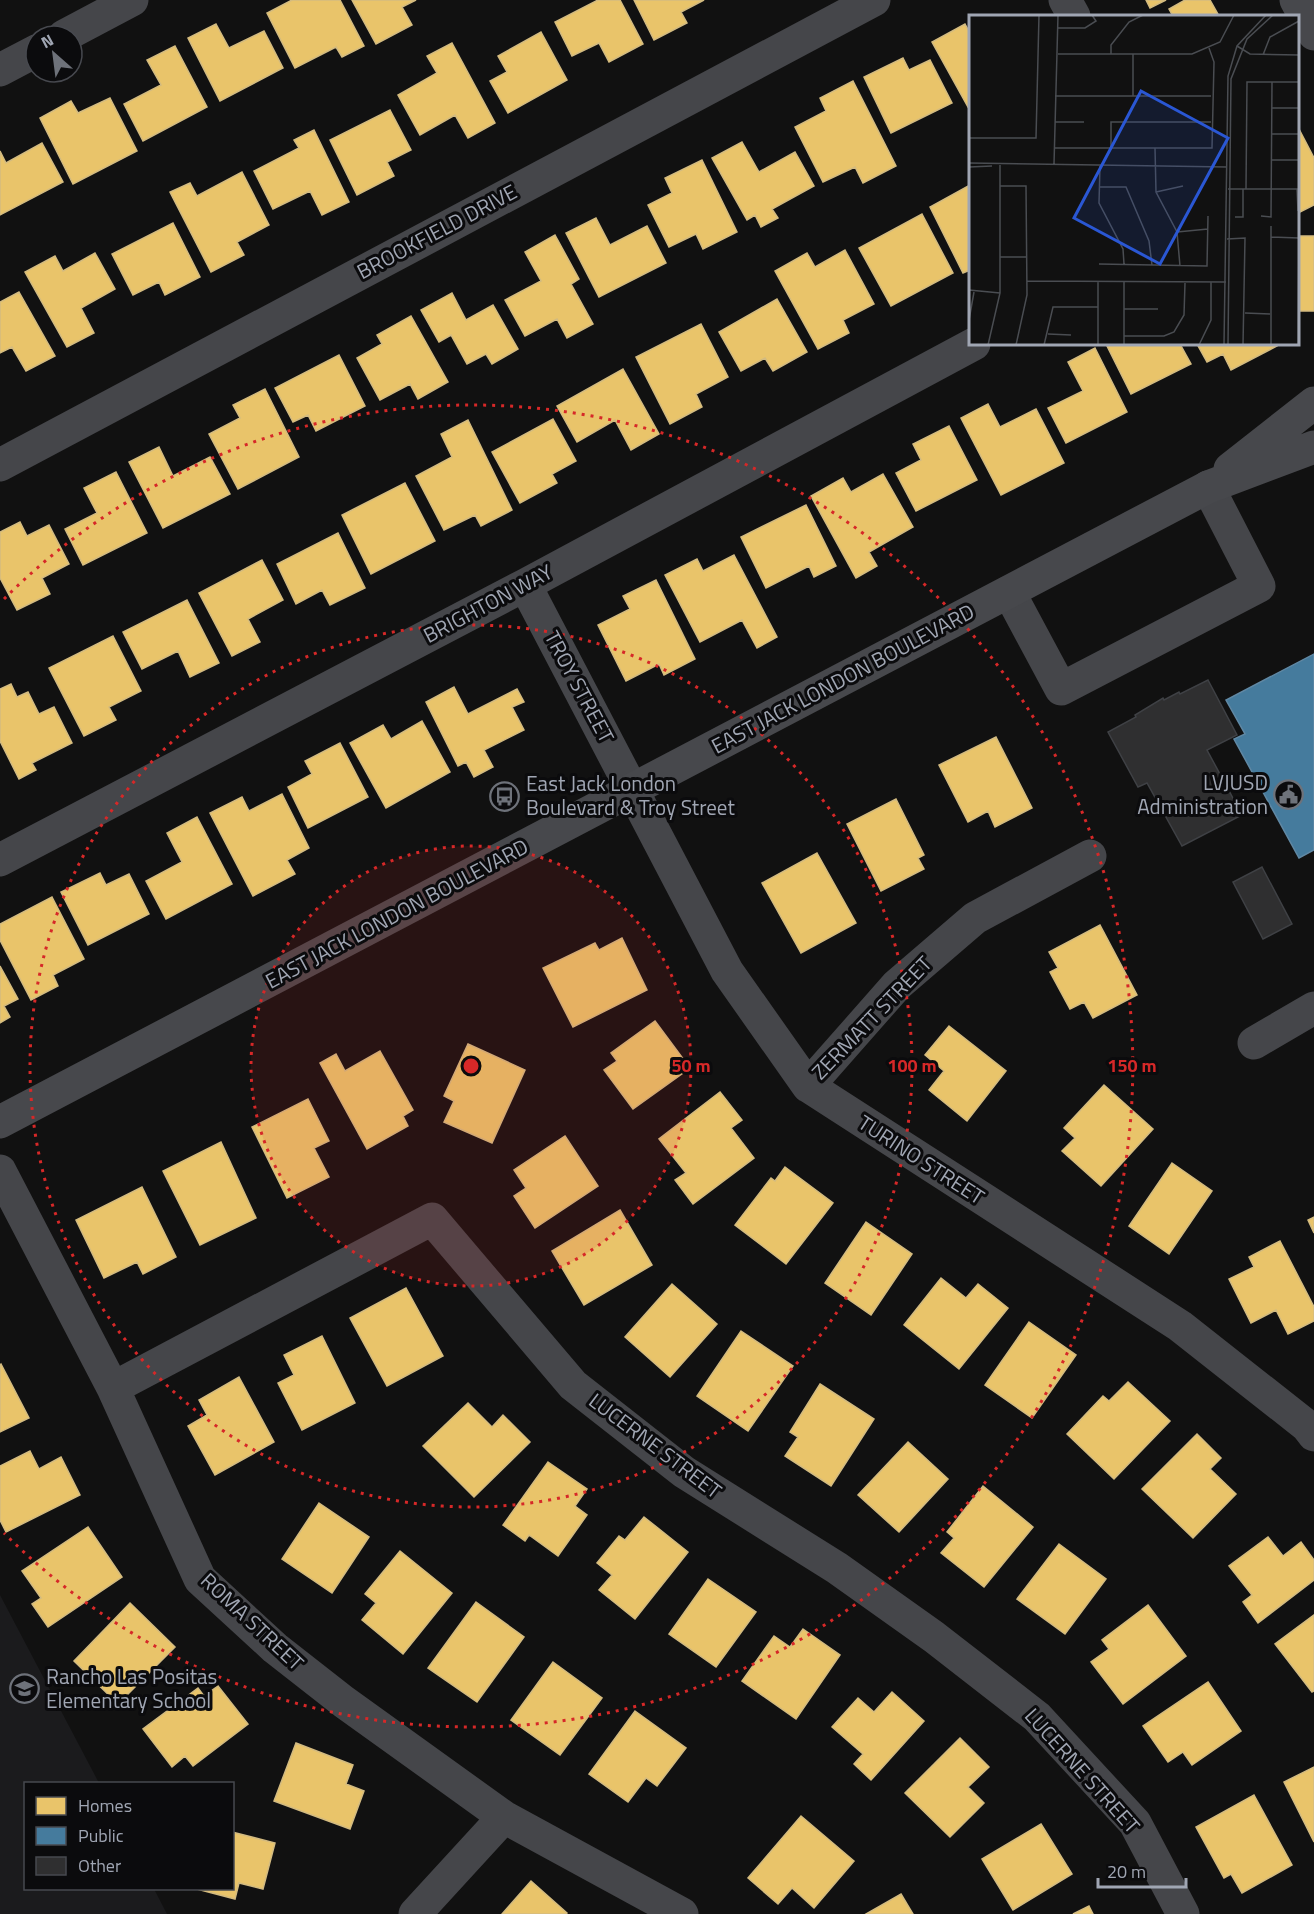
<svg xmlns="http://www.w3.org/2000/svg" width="1314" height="1914" viewBox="0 0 1314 1914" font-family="'Titillium Web',sans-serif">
<rect width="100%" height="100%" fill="#111"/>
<path fill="#1b1b1d" d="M0,1595L99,1783L26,1784V1888L154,1889L167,1914H0Z"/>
<path fill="#e9c46a" stroke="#d3bb80" stroke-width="1.5" d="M292,0H340L364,46L342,57L336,47L295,68L267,13Z
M352,0H416L402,7L412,25L376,44Z
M598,0H620L643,44L609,62L599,43L572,56L555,22Z
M634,0H704L681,12L687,23L654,40Z
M1146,0H1166L1150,8Z
M1185,0H1210L1219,16H1173L1169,9Z
M216,24L229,48L264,31L283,68L220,101L188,38Z
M965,24L970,33V105L968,107L932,42Z
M541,32L567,80L508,113L490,81L507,72L498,56Z
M452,43L495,123L468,138L455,115L420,135L398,95L437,73L427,56Z
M175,46L207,107L143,141L124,104L161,85L147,60Z
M903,58L909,70L930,60L952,103L891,133L864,77Z
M853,81L896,166L863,183L855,167L823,182L795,127L826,111L820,98Z
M110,98L137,151L73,184L40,118L71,101L78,113Z
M390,110L411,150L387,162L394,176L357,195L330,140Z
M1299,129L1314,158V205L1298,213V130Z
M314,130L349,202L322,215L310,191L273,209L254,171L299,148L294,140Z
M742,142L759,172L795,152L814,186L772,209L778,218L761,227L755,215L747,220L712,158Z
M42,143L63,182L0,215V151L6,163Z
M702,160L737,232L703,249L696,234L669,247L648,205L672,193L665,178Z
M242,172L269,225L237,242L244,255L211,272L170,192L190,183L197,196Z
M970,185V270L963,273L930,207Z
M922,214L953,273L891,306L859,248Z
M596,218L610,245L647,226L666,263L599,297L566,233Z
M173,223L200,277L165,295L159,282L133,295L112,254Z
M555,235L579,279L571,284L593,324L567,338L557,319L525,336L505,300L541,281L525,252Z
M1298,236H1314V311H1298Z
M845,250L874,304L843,320L849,333L818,349L775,271L807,253L815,267Z
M95,253L115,289L81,308L94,333L67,347L25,272L55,256L63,271Z
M19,292L55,356L26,371L12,347L0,353V302Z
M452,293L466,320L493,305L518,349L492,364L486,354L467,364L451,335L439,342L421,310Z
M777,299L807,352L773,371L765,358L741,371L719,332Z
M411,316L448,382L418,399L410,384L380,400L357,358L382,344L377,335Z
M701,324L728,377L696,394L702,407L670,424L636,357Z
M1106,344H1180L1191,364L1131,394Z
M1197,344H1276L1277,346L1231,370L1223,354L1207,362Z
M1095,348L1127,412L1066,443L1048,408L1083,391L1068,362Z
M339,355L365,406L316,431L308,415L293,422L275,388Z
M623,369L659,434L631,450L615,420L577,442L557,406Z
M265,389L299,457L238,489L209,434L240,418L233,405Z
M988,404L1000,427L1036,409L1064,463L1001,495L961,418Z
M553,419L576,461L552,474L557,483L520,503L492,452Z
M468,420L512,510L481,526L475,515L444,530L416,476L452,457L441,434Z
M949,426L977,480L916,511L896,473L921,460L913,444Z
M159,447L173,476L210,457L230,494L163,528L129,462Z
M116,472L147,533L83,565L65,529L97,513L84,488Z
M883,474L913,527L869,552L877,566L856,578L811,496L843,478L851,492Z
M405,483L435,541L371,574L342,515Z
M806,505L836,566L814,577L809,566L766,588L741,537Z
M20,522L27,536L49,525L69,564L42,578L50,594L17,610L0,578V532Z
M338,533L365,588L330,605L322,590L296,604L277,564Z
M734,555L777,637L757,648L742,620L700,642L665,575L697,559L703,571Z
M262,560L283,600L248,619L260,642L232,656L199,593Z
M656,580L695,659L664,675L659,664L626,681L598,625L630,609L623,596Z
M187,600L219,663L190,677L178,651L142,669L123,632Z
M113,636L141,691L109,707L116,720L84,736L49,668Z
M11,684L17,697L28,692L39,714L54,707L72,743L32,763L36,770L19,779L0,741V689Z
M454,687L468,714L517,689L524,702L512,707L524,730L484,750L493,767L474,777L466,762L458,766L426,702Z
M422,721L450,772L386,808L350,743L383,725L391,739Z
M996,737L1032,808L995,827L988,811L968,822L939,765Z
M340,743L368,797L308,828L288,787L312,774L305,761Z
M282,794L309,848L287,860L295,874L253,896L210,813L242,797L249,811Z
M896,799L924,855L918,858L924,869L881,891L847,824Z
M197,817L232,884L166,919L146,881L182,862L167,833Z
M817,853L856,923L801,953L762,883Z
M100,873L106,885L129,874L149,914L88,945L61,892Z
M52,897L84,959L53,975L58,986L31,1000L0,940V924Z
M1100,925L1137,995L1093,1018L1084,1002L1070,1009L1050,972L1058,968L1049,952Z
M622,938L647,990L573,1027L543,968L595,943L599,950Z
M0,966L18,999L4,1006L10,1017L0,1023Z
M655,1021L690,1068L633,1109L604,1070L617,1061L611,1053Z
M949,1026L1006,1071L967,1121L929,1090L944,1071L925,1055Z
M468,1044L525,1070L492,1143L444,1122L454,1101L444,1096Z
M380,1051L413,1110L403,1116L408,1126L367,1149L320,1063L336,1054L345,1071Z
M1104,1085L1153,1129L1101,1186L1062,1151L1075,1138L1064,1128Z
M720,1092L742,1120L731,1128L754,1158L693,1204L675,1180L686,1173L659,1139Z
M308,1099L329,1141L314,1148L329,1177L287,1198L252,1127Z
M565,1136L598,1186L535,1228L514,1196L526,1188L514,1170Z
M221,1142L256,1218L200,1245L163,1171Z
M1172,1163L1212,1191L1169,1254L1129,1226Z
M785,1167L833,1203L786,1264L735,1225L771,1178L775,1181Z
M142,1187L176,1257L143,1274L137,1262L104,1278L76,1220Z
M620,1210L652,1265L584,1305L552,1251Z
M1314,1217V1233L1308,1220Z
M866,1222L912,1254L871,1315L825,1283Z
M1280,1241L1314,1307V1321L1288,1334L1276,1310L1251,1323L1229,1279L1254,1267L1249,1257Z
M941,1278L966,1298L978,1284L1008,1308L959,1369L904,1325Z
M672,1284L717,1324L670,1377L625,1337Z
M406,1288L443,1356L387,1386L350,1318Z
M1029,1322L1076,1355L1032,1418L985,1385Z
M741,1331L793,1366L748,1431L697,1396Z
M322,1336L355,1403L302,1430L278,1383L294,1375L284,1355Z
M1,1364L29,1418L0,1432V1365Z
M239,1377L274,1442L215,1475L188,1426L207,1415L199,1400Z
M1128,1382L1170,1421L1114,1479L1067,1434L1103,1396L1109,1401Z
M820,1384L874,1419L831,1486L785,1456L798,1437L790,1432Z
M468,1403L492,1427L503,1415L530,1442L474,1497L423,1446Z
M1197,1434L1221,1458L1210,1469L1236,1494L1193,1538L1142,1489Z
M908,1442L948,1479L899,1532L858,1495Z
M30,1451L39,1469L61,1457L80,1495L6,1532L0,1520V1466Z
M548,1462L587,1489L575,1506L587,1515L558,1556L529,1535L525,1541L503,1525Z
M983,1486L1033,1527L984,1587L941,1553L954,1538L947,1532Z
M319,1503L369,1537L332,1593L282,1559Z
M644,1517L688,1552L635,1619L599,1590L612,1575L597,1563L619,1536L625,1540Z
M88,1527L122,1577L48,1627L32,1604L41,1598L22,1571Z
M1268,1537L1283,1556L1301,1542L1314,1560V1580L1258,1623L1243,1602L1252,1595L1229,1566Z
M1059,1544L1106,1579L1065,1634L1017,1599Z
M400,1551L452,1593L403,1654L362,1620L376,1603L365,1594Z
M708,1579L756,1612L716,1667L669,1634Z
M476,1602L524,1637L477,1702L428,1668Z
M130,1603L175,1647L118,1704L74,1661Z
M1148,1605L1186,1656L1123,1704L1091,1662L1109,1649L1102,1640Z
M1314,1615V1691L1312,1692L1275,1644Z
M803,1629L840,1655L796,1719L742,1681L774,1636L790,1647Z
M553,1662L602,1698L560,1755L511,1720Z
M1208,1682L1241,1731L1192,1765L1183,1752L1168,1762L1143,1726Z
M218,1686L248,1724L193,1766L185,1756L172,1767L143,1729L198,1688L204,1696Z
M892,1692L924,1721L871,1780L854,1764L863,1754L832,1727L858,1698L874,1712Z
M635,1711L686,1748L657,1786L646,1778L628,1802L589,1774Z
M960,1738L989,1767L968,1787L984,1803L950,1837L905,1793Z
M296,1743L353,1765L346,1784L364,1791L350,1829L274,1801Z
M1314,1767V1842L1284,1782Z
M1254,1795L1292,1865L1242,1893L1231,1874L1224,1878L1196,1827Z
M801,1816L854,1861L814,1908L792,1888L778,1904L748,1878Z
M1041,1824L1072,1874L1013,1910L982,1859Z
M232,1832L275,1843L263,1889L239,1883L235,1899L193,1888H232Z
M531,1881L567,1913L566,1914H502Z
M901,1894L913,1914H866Z
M1089,1906L1093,1914H1073Z"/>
<path fill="#457b9d" stroke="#6088a4" stroke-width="1.5" d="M1314,654V850L1299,858L1234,739L1245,734L1226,700Z"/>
<path fill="#2f2f30" stroke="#3f4145" stroke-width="1.5" d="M1208,680L1237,735L1207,750L1242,815L1182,846L1147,783L1138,787L1108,732L1136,717L1135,715L1163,698L1164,700L1179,692L1180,694Z
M1262,867L1292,924L1263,939L1233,882Z"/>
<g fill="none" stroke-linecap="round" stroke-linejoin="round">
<path stroke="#45464a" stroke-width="33" d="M1065,0L1074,16
M64,36L132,0
M0,70L36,51
M0,465L874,0
M525,585L727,971L808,1086L1180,1326L1307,1426L1314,1435
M1009,592L1061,689L1259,586L1208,487
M0,860L525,585L974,344
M1254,1043L1314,1008
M808,1086L897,985L975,918L1090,856
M0,1171L113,1388L200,1579L275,1648L344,1702L504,1817L682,1914
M113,1388L432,1219L573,1385L684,1472L837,1568L934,1637L1037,1717L1135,1823L1183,1914
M415,1914L504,1817"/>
<path stroke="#47484c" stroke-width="33" d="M1296,0L1314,34
M1230,469L1314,403
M0,1122L1208,487L1314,447"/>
</g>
<circle cx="471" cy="1066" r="220" fill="#d62828" fill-opacity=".12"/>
<g fill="none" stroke="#d62828" stroke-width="3" stroke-dasharray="3 6">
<circle cx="471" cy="1066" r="220"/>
<circle cx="471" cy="1066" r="441"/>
<path d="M4 599A661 661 0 1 1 4 1533"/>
</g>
<defs>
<symbol id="civic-ring" viewBox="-11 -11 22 22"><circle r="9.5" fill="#0b0b0d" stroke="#6e727a" stroke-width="1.5"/><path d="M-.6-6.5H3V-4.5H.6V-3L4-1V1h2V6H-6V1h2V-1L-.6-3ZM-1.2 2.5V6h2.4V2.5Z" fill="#6e727a"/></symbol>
<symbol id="bus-ring" viewBox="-11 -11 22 22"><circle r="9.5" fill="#0b0b0d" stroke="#6e727a" stroke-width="1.5"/><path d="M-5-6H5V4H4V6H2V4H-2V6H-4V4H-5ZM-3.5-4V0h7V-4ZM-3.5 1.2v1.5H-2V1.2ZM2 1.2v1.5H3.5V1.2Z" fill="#6e727a"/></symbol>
<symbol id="school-ring" viewBox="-11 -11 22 22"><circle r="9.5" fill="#0b0b0d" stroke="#6e727a" stroke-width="1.5"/><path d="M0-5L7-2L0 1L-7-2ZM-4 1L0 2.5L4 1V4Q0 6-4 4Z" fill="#6e727a"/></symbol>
</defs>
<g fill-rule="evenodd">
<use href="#civic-ring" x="1272" y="778" width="33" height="33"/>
<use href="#bus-ring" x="488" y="780" width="33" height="33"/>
<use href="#school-ring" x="8" y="1672" width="33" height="33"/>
</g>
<g text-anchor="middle" stroke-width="6" stroke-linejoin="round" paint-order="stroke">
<g font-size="21" fill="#a0a6b3" stroke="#0b0b0d">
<text transform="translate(437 232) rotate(-28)" y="7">BROOKFIELD DRIVE</text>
<text transform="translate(488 604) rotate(-28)" y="7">BRIGHTON WAY</text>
<text transform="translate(843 679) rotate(-28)" y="7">EAST JACK LONDON BOULEVARD</text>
<text transform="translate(579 687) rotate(62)" y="7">TROY STREET</text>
<text transform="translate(397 914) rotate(-28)" y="7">EAST JACK LONDON BOULEVARD</text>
<text transform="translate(872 1018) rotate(-46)" y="7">ZERMATT STREET</text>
<text transform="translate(921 1160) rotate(33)" y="7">TURINO STREET</text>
<text transform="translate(655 1446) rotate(37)" y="7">LUCERNE STREET</text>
<text transform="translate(252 1622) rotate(43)" y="7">ROMA STREET</text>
<text transform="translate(1082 1771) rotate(48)" y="7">LUCERNE STREET</text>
</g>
<g font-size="21" fill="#a0a6b3" stroke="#0b0b0d" text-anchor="start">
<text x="1268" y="790" text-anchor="end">LVJUSD<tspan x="1268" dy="24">Administration</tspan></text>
<text x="526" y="791">East Jack London<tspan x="526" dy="24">Boulevard &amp; Troy Street</tspan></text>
<text x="46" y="1684">Rancho Las Positas<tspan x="46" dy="24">Elementary School</tspan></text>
</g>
</g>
<g transform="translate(969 15)">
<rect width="330" height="330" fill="#111"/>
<path fill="none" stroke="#4a4d52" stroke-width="1.5" d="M89,13H116L127,6L123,0M268,31L281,39L330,40M89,39H223L251,27L265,0M142,39V30L160,7L174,0M294,40L301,22L330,6M86,81H242M164,81V39M303,93H330M86,107H115M303,119H330M0,123H67L70,0M86,133H243L245,47L240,33M142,133V107H242M186,133L187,177L208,217L211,251M303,145H330M0,148L258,152M85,149L89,0M131,151L130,188L154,234L155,249M0,152L23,151M31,171H57L58,280L47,330M131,172H157L180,226L183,250M259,174H330M277,174L278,67H330M328,174L329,196M187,177L214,171M292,201L302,202L303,67M266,202H274V174M302,211V330M208,217L239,214M302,222L330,223M258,224L276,223L274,330M31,242H57M130,249L238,251L239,201M58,266L257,267M129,267V330M0,275L31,278M155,294H189M276,298L301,299M0,305L5,277M79,319L102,320M155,321H195L205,317L215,300L216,268M19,330L31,278V150M75,330L84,292H129M155,330V267M230,330L242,305V267M255,330L259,61L268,31L297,0M259,330L262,64L278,24L304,0M329,330L330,223"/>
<path fill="#2a57d4" fill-opacity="0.15" stroke="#2a57d4" stroke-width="3" d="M172,76L259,123L191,249L105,203Z"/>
<rect width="330" height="330" fill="none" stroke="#a0a6b3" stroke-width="3"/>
</g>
<circle cx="471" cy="1066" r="9" fill="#d62828" stroke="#0b0b0d" stroke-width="3"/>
<g font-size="18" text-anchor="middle" font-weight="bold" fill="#d62828" stroke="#0b0b0d" stroke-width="6" stroke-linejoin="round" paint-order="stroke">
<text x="691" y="1072">50 m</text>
<text x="912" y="1072">100 m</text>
<text x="1132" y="1072">150 m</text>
</g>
<rect x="24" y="1782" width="210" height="108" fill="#0b0b0d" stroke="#47494f" stroke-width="1.5"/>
<rect x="36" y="1797" width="30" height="18" fill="#e9c46a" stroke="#47494f" stroke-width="1.5"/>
<text x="78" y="1812" font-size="18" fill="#a0a6b3">Homes</text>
<rect x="36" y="1827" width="30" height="18" fill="#457b9d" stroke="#47494f" stroke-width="1.5"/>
<text x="78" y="1842" font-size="18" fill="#a0a6b3">Public</text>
<rect x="36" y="1857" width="30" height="18" fill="#2f2f30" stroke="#47494f" stroke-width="1.5"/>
<text x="78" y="1872" font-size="18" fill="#a0a6b3">Other</text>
<g transform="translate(54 54) rotate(332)"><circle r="28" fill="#0b0b0d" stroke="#47494f" stroke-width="1.5"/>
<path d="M0-4.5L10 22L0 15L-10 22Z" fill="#6e727a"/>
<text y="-9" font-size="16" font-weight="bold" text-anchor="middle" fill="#a0a6b3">N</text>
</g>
<path d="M1098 1878v9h88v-9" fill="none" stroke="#a0a6b3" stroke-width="3"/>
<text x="1107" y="1878" font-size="18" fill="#a0a6b3" stroke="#0b0b0d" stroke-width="4.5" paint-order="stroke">20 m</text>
</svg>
